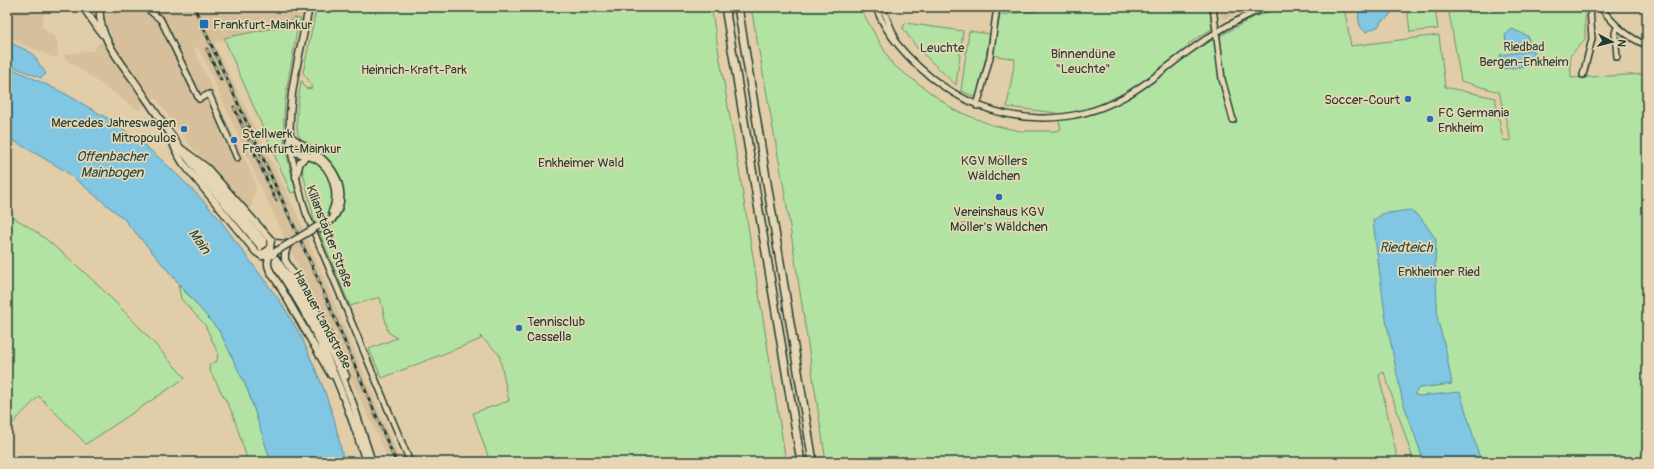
<svg xmlns="http://www.w3.org/2000/svg" width="1654" height="469" viewBox="0 0 1654 469" font-family="Pangolin,sans-serif">
<rect width="100%" height="100%" fill="#e2cda9"/>
<filter id="ink" filterUnits="userSpaceOnUse"><feTurbulence type="fractalNoise" baseFrequency=".025" numOctaves="2"/><feDisplacementMap in="SourceGraphic" scale="8" xChannelSelector="R" yChannelSelector="G"/><feConvolveMatrix kernelMatrix="1 2 1 2 8 2 1 2 1" color-interpolation-filters="sRGB"/></filter>
<g filter="url(#ink)">
<path fill="#d6bf9a" d="M7,7H43L45,12L41,26L56,38L58,47L57,57H52L7,37Z
M107,7H305L302,17L283,25L214,43L297,214L401,462H390L260,185L199,48L206,45L194,49L256,184L250,214L185,139L155,97L138,110L67,60L63,55L95,50L97,45L112,36L105,20Z
M1219,7H1247L1225,19H1222Z"/>
<path fill="#b3e3a3" stroke="#69906c" d="M333,7H711L740,176L786,462H540L538,457L512,462H490L473,413L509,401L499,354L480,336L481,339L382,378L369,349L397,338L388,332L380,297L350,306L320,234C325,231 331,228 335,223C353,202 341,171 323,154C316,148 308,143 300,139C293,127 299,96 301,81H302L306,89L312,88L308,79L303,73L315,14L316,12Z
M751,7L860,8L892,64L954,110L992,125L1020,131H1056L1061,129L1057,113L1007,107L1015,59L993,55L1000,15L1035,11L1051,7H1193L1194,10L1209,7L1213,28L1188,44L1190,53L1254,17L1284,7H1344L1351,46L1439,35L1445,87L1495,98L1503,140L1511,141L1499,92L1461,81L1448,7H1585V39L1570,56L1571,78L1647,74V462H1414L1384,372L1379,375L1398,462H826L785,194Z
M1407,7H1435L1438,29L1410,32Z
M294,18L301,19L299,23L295,26L297,29C292,65 282,98 284,135C285,154 292,174 296,192L291,193L224,38L283,26Z
M905,23L963,31L956,85L917,48L903,28Z
M969,31L990,34L986,57L976,97L961,91Z
M309,158C329,164 339,193 330,212C328,217 321,221 315,224L302,168L304,162Z
M7,213C20,222 35,230 47,240C98,281 142,329 185,378L86,444L39,396L7,429Z
M178,284C191,299 210,316 220,333C243,369 259,421 271,462H248L233,414L209,369L210,364L217,361L218,353L205,325L181,299Z"/>
<path fill="#81c6e2" stroke="#5a8f9c" d="M1368,7H1392C1392,15 1388,18 1381,21L1379,26L1366,32C1358,27 1358,19 1359,11Z
M1512,29L1528,36L1531,51H1534L1536,65L1502,69L1500,55L1528,51L1525,45H1520L1518,48H1507L1505,35Z
M7,41L32,53L46,74L41,78L7,64Z
M7,66L64,93L112,121L142,143L166,164L197,194L217,216L282,304L302,338L323,387L334,418L344,462H271L248,391L220,332L124,219L64,170L7,137Z
M1409,210L1420,217L1436,239L1435,264L1438,321L1446,351L1452,384L1419,388L1414,394L1419,396L1460,392L1481,462H1424L1402,399L1385,315L1373,221L1382,214Z"/>
<g fill="none" stroke-linecap="round" stroke-linejoin="round">
<defs>
<path id="minor" d="M145,7L161,20L199,99L209,94L237,158
M876,7C887,40 924,76 954,93C1006,124 1070,127 1124,97C1148,84 1170,64 1193,48C1216,31 1240,18 1266,7
M882,7L895,37
M1213,7L1222,79L1233,120
M1600,7C1613,23 1627,38 1647,45
M1617,57L1615,33L1617,27
M1583,75L1592,39L1590,7
M977,106L990,57L997,7
M291,151L298,185L306,213L410,462"/>
<path id="major" d="M83,7L102,34
M100,7C97,36 121,62 137,85C156,113 175,142 196,169C227,209 263,244 290,288C324,342 347,401 366,462
M290,136C299,144 311,148 320,157C344,178 350,211 320,229
M171,138L177,153L183,163L256,252L262,256
M183,150L207,168L271,240L275,243L286,244
M291,151C285,101 300,55 309,7
M291,151C299,154 308,155 316,159C333,168 340,195 332,212
M196,163L266,244L307,305L339,368L353,404L372,462
M296,177L300,162L307,156
M287,247L285,254V260L321,319L346,376
M278,283L331,375"/>
<path id="highway" d="M725,7L801,462
M738,7L813,462"/>
</defs>
<use href="#minor" stroke="#1f3d34" stroke-width="8"/>
<use href="#major" stroke="#1f3d34" stroke-width="9"/>
<use href="#highway" stroke="#1f3d34" stroke-width="10"/>
<use href="#minor" stroke="#e7d6b3" stroke-width="5"/>
<use href="#major" stroke="#e7d6b3" stroke-width="6"/>
<use href="#highway" stroke="#e7d6b3" stroke-width="7"/>
<defs>
<path id="rail" d="M194,7L318,279L396,462
M207,49L221,80
M234,107L276,200"/>
</defs>
<use href="#rail" stroke="#1f3d34" stroke-width="3"/>
<use href="#rail" stroke="#e7d6b3" stroke-width="1.5" stroke-dasharray="4.5" stroke-linecap="butt"/>
<defs>
<path id="major-bridge" d="M264,253L270,249L271,240
M262,256L273,255
M278,283C272,274 264,266 270,255L318,226"/>
</defs>
<use href="#major-bridge" stroke="#1f3d34" stroke-width="9" stroke-linecap="butt"/>
<use href="#major-bridge" stroke="#e7d6b3" stroke-width="6"/>
</g>
</g>
<g fill="#1f6fb2" stroke="#e7d6b3" stroke-width="1.5">
<rect x="199" y="19" width="10" height="10" rx="2"/>
<circle cx="1408" cy="99" r="4"/>
<circle cx="1430" cy="119" r="4"/>
<circle cx="184" cy="129" r="4"/>
<circle cx="234" cy="140" r="4"/>
<circle cx="999" cy="197" r="4"/>
<circle cx="519" cy="328" r="4"/>
</g>
<g text-anchor="middle" stroke-width="3.5" stroke-linejoin="round" paint-order="stroke">
<g font-size="13" fill="#1f3d34" stroke="#e7d6b3" text-anchor="start">
<text x="213" y="29">Frankfurt-Mainkur</text>
<text x="1400" y="104" text-anchor="end">Soccer-Court</text>
<text x="1438" y="117">FC Germania<tspan x="1438" dy="15">Enkheim</tspan></text>
<text x="176" y="127" text-anchor="end">Mercedes Jahreswagen<tspan x="176" dy="15">Mitropoulos</tspan></text>
<text x="242" y="138">Stellwerk<tspan x="242" dy="15">Frankfurt-Mainkur</tspan></text>
<text x="999" y="216" text-anchor="middle">Vereinshaus KGV<tspan x="999" dy="15">Möller's Wäldchen</tspan></text>
<text x="527" y="326">Tennisclub<tspan x="527" dy="15">Cassella</tspan></text>
</g>
<g font-size="13" fill="#26453a" stroke="#e7d6b3">
<text x="1524" y="51">Riedbad<tspan x="1524" dy="15">Bergen-Enkheim</tspan></text>
<text x="942" y="52">Leuchte</text>
<text x="1083" y="58">Binnendüne<tspan x="1083" dy="15">"Leuchte"</tspan></text>
<text x="414" y="74">Heinrich-Kraft-Park</text>
<text x="994" y="165">KGV Möllers<tspan x="994" dy="15">Wäldchen</tspan></text>
<text x="581" y="167">Enkheimer Wald</text>
<text x="1439" y="276">Enkheimer Ried</text>
</g>
<g font-size="13" fill="#1f3d34" stroke="#e7d6b3">
<text transform="translate(330 236) rotate(69)" y="5">Kilianstädter Straße</text>
<text transform="translate(323 319) rotate(62)" y="5">Hanauer Landstraße</text>
</g>
<g font-size="14" font-style="italic" fill="#294b45" stroke="#e7d6b3">
<text x="112" y="161">Offenbacher<tspan x="112" dy="16">Mainbogen</tspan></text>
<text transform="translate(200 241) rotate(54)" y="5">Main</text>
<text x="1406" y="252">Riedteich</text>
</g>
</g>
<rect width="1654" height="469" fill="none" stroke="#e7d6b3" stroke-width="24"/>
<rect x="12" y="12" width="1630" height="445" fill="none" stroke="#1f3d34" stroke-width="1.5" filter="url(#ink)"/>
<g transform="translate(1612 42) rotate(97)" stroke="#e7d6b3" stroke-width="3" paint-order="stroke">
<path d="M0-3L7 15L0 10L-7 15Z" fill="#1f3d34"/>
<text y="-6" font-size="11" font-weight="bold" text-anchor="middle" fill="#1f3d34">N</text>
</g>
</svg>
